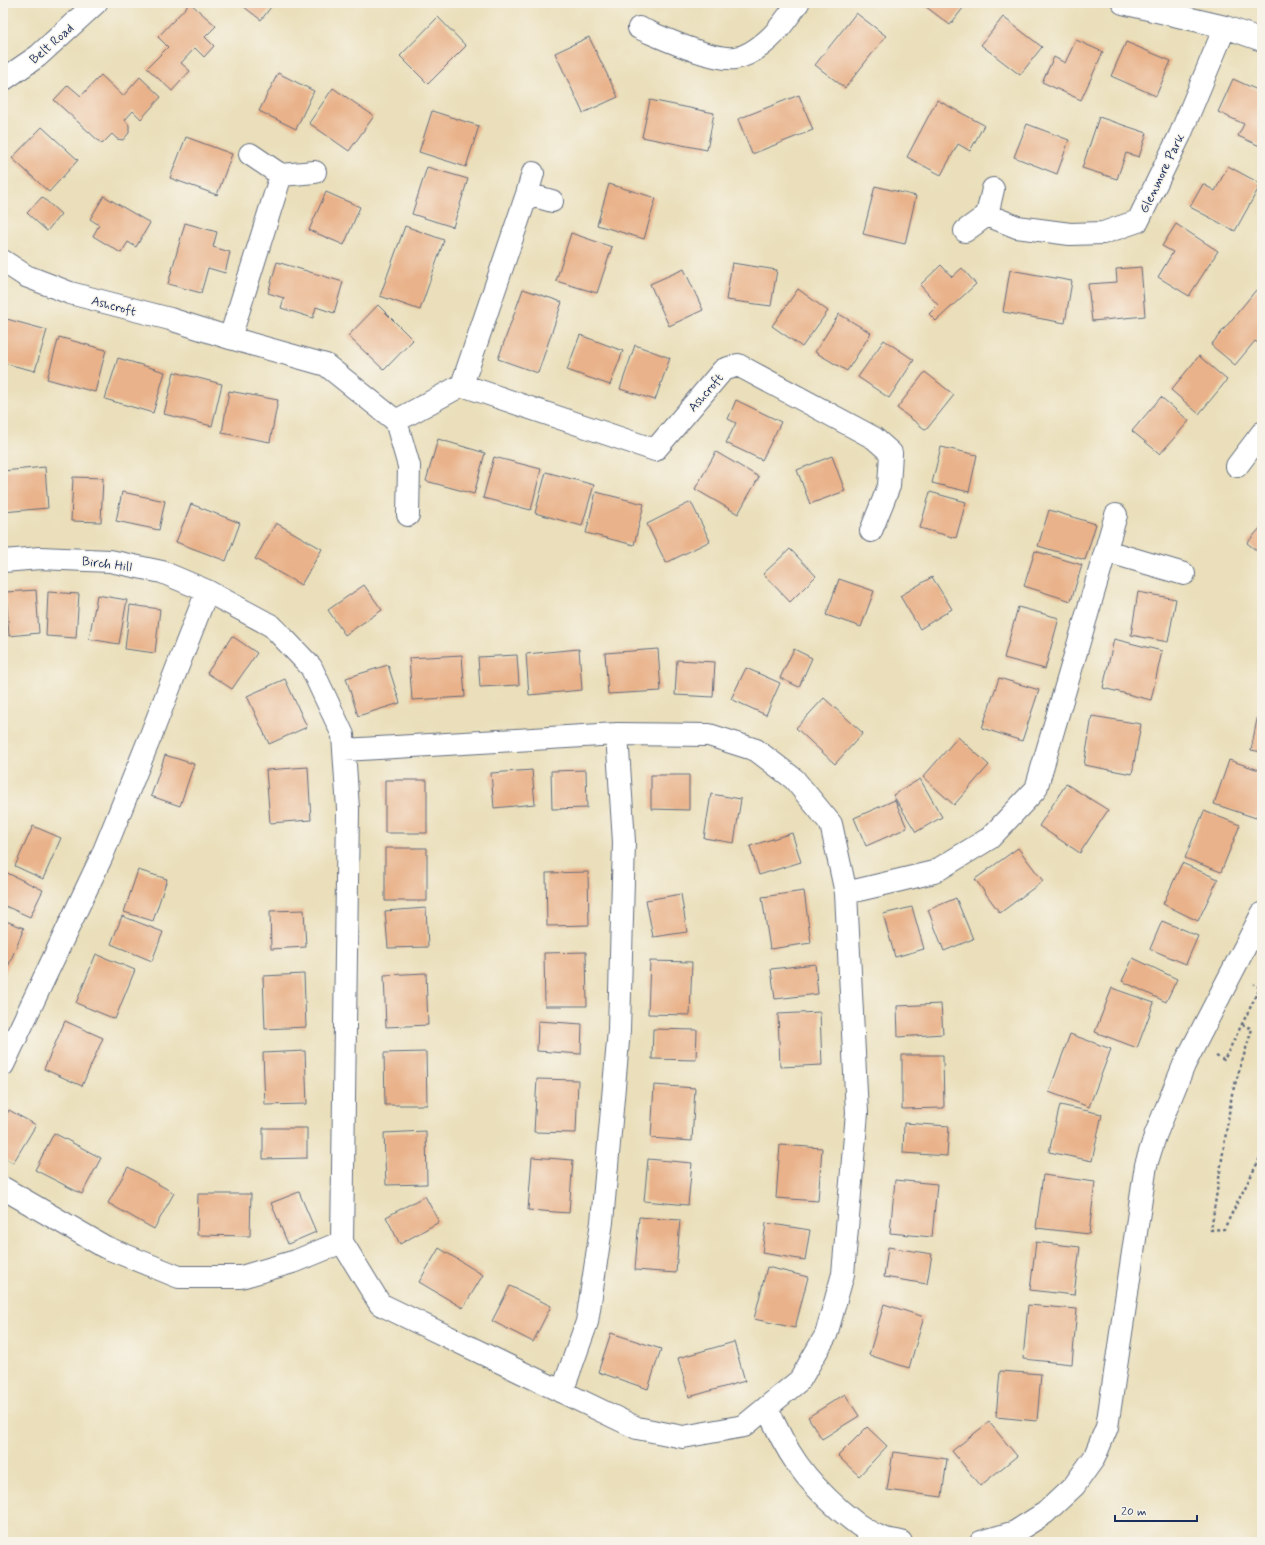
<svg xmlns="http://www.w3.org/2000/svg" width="1265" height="1545" viewBox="0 0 1265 1545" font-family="Mynerve,sans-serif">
<rect width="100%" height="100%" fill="#f7f3e8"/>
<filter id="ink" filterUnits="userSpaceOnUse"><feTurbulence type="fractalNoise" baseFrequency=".025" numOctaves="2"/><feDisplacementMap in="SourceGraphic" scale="8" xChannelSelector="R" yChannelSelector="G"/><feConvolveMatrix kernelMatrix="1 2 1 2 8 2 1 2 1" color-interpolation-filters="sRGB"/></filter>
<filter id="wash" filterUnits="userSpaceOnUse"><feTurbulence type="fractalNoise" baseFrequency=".012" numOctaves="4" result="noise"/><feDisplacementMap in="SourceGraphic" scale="16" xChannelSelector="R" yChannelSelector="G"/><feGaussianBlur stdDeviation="0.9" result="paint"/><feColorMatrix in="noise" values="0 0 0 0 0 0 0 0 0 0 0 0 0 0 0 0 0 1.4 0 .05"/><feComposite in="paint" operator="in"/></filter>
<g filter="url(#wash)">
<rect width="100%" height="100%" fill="#eadfba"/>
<g id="blocks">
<path fill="#e9b28a" d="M190,3L216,26L205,37L214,46L204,57L195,48L181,63L190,71L172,91L147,68L168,47L158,37Z
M239,3H274L261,20Z
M921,3H967L950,25Z
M856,13L886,36L845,88L815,65Z
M438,17L466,46L428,84L400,56Z
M1003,17L1042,47L1020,75L981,45Z
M589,37L618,97L583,113L555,53Z
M1076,40L1103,52L1081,100L1042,82L1054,57L1065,63Z
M1126,42L1171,61L1156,96L1111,76Z
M278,73L314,91L296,129L259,111Z
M101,75L123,96L140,77L161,97L141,119L133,111L125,120L129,125V133L123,140L117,139L112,134L102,144L54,100L68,85L81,96Z
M1233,79L1262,92V147L1238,136L1244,124L1218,112Z
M333,88L374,116L349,151L309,123Z
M799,95L813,130L752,154L738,119Z
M650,100L714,113L707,150L642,137Z
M937,100L984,125L970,151L958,144L941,175L907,157Z
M432,111L479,126L466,167L419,152Z
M1099,117L1147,133L1139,157L1126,153L1117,179L1082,168Z
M1027,124L1069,140L1057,174L1014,157Z
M42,127L78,160L49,192L12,158Z
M186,137L232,154L217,195L170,178Z
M1228,166L1261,184L1235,231L1190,207L1203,184L1215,191Z
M427,167L468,179L453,227L412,214Z
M609,184L656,198L644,239L597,225Z
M875,186L916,196L905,244L863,234Z
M326,192L360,207L344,245L309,230Z
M104,196L150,223L136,247L128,242L121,253L93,236L99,225L90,219Z
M42,197L61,214L47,231L27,213Z
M185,223L217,232L213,247L230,252L225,273L208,268L201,293L168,284Z
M1176,224L1218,251L1189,296L1158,277L1173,252L1162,246Z
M405,226L444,240L420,310L380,296Z
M571,233L612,247L597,293L556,281Z
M277,262L343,282L334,313L316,307L313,318L281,308L284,298L268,293Z
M732,263L777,270L771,306L726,300Z
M941,265L952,277L962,268L976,284L936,321L929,314L938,305L920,285Z
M1141,267L1145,316L1092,321L1088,284L1117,282L1116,269Z
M684,269L703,310L669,326L650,284Z
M1010,270L1072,281L1065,323L1003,312Z
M523,289L562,302L538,373L498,359Z
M798,289L828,311L802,347L772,326Z
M1256,290L1262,295V346L1255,341L1235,365L1211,345Z
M378,305L413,340L384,370L348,336Z
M839,314L871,333L847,371L815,352Z
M3,318L47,330L35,371L3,363Z
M580,335L623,351L610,385L567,370Z
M59,337L106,350L95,392L47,379Z
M884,340L914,360L889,398L858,377Z
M635,345L670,358L655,400L620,389Z
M1199,356L1227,380L1199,414L1171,390Z
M118,358L165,372L153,413L105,399Z
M174,372L222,384L212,426L164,414Z
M925,372L954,395L926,430L897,408Z
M229,391L278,400L270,442L222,433Z
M1161,397L1189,421L1160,454L1132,431Z
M736,400L781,422L762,460L726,443L736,423L728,419Z
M438,439L485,453L474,494L426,481Z
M941,447L977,455L969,492L932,483Z
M716,452L759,477L738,514L695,489Z
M832,456L845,491L810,504L797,470Z
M494,457L541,469L531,510L483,498Z
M45,467L48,508L3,512V471Z
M546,472L594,485L582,526L535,513Z
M73,477L103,478L101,522L71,521Z
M122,492L165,501L159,530L116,521Z
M596,492L644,504L634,545L586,533Z
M930,492L966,502L956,538L920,528Z
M691,502L710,541L666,563L647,524Z
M191,504L240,523L226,561L176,542Z
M1049,510L1096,524L1085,560L1038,546Z
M276,523L322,549L301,585L255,559Z
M1262,526V555L1247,543Z
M790,549L816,576L790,602L763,574Z
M1035,551L1082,565L1071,601L1024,586Z
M932,577L952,609L920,629L900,596Z
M839,579L874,591L861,627L826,615Z
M364,585L382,610L345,635L328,610Z
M36,590L39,633L9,636L6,592Z
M48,592L79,594L76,638L46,636Z
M1138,592L1176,599L1168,642L1131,635Z
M97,595L127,600L119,644L89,639Z
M130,605L160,609L155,653L125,649Z
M1018,607L1059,618L1045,669L1004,658Z
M232,636L257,653L232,689L207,673Z
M1114,639L1162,651L1151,700L1103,688Z
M579,649L582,690L529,695L526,654Z
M658,649L661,691L608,694L605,653Z
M794,649L812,658L799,687L780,678Z
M462,655L465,697L412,700L409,658Z
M517,655L519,685L480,687L478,657Z
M677,660L715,662L713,697L675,695Z
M388,665L400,703L358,716L346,678Z
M746,668L780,683L766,715L731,699Z
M999,678L1039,690L1022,741L982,728Z
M285,679L307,727L269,744L247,696Z
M824,698L863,733L835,764L796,728Z
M1261,699H1262V752L1251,750Z
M1092,716L1141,724L1132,774L1084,765Z
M958,737L989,765L954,805L923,777Z
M165,755L194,764L180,806L151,796Z
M1229,760L1262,771V801L1256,818L1214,804Z
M308,767L311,820L270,823L266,770Z
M532,770L535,804L494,808L491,773Z
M586,770L587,808L552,809L551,771Z
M651,775H689V810L651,809Z
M920,779L942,817L916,832L893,795Z
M385,780H427V833H385Z
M1066,784L1108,810L1080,853L1039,826Z
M711,794L741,799L734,843L704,838Z
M895,800L907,828L866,846L854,818Z
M1204,811L1240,825L1221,872L1185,858Z
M33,826L61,838L43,879L15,866Z
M792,833L801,862L759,875L750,846Z
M385,848H427V901H385Z
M1018,848L1043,881L1000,913L975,879Z
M1182,863L1218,879L1198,921L1163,904Z
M138,870L167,879L153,921L124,912Z
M3,871L43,890L30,917L3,905Z
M588,872L589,925L547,926L546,873Z
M804,891L811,943L770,949L762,897Z
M681,894L687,932L653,937L646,900Z
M956,898L973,939L944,951L928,910Z
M912,907L924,949L895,957L883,914Z
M426,908L428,947L388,948L385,911Z
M304,910L306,947L271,949L270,911Z
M122,916L163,932L152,961L111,944Z
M3,920L24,928L3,979Z
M1162,921L1198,936L1186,964L1150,949Z
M586,952L587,1006H545L544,953Z
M96,954L135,970L115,1019L76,1003Z
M1133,958L1177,979L1166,1002L1122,981Z
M650,961L692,962L690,1015L648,1014Z
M815,964L818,994L775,999L771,969Z
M426,973L428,1025L386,1027L384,975Z
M304,974L306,1027L265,1029L263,976Z
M1112,988L1154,1003L1137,1048L1095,1032Z
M941,1004L943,1034L898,1037L897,1006Z
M820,1012L822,1065L780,1067L778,1014Z
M65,1021L103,1038L82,1086L44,1069Z
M538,1021L582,1024L581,1054L537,1051Z
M653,1029L697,1030L696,1060L652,1059Z
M1070,1034L1111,1049L1089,1107L1049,1092Z
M305,1051L307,1104L265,1105L263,1053Z
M426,1052L427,1105H385L384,1053Z
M902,1055H943L944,1108L902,1109Z
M537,1079L578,1080L576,1133L534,1132Z
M654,1085L695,1088L692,1141L651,1138Z
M1060,1105L1102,1114L1092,1161L1049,1152Z
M9,1110L36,1125L13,1163L3,1157V1121Z
M904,1123L949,1126L947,1156L903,1153Z
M263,1128H307V1158L263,1159Z
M426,1131L427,1184L386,1185L384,1133Z
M54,1133L101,1158L82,1194L35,1170Z
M780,1145L822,1148L818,1201L776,1198Z
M532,1157L573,1160L569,1213L528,1210Z
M648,1159L692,1163L688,1205L644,1201Z
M128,1167L174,1193L154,1229L108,1203Z
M1043,1175L1095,1182L1089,1234L1036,1228Z
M895,1180L937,1184L932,1237L890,1233Z
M299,1192L316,1232L288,1244L271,1203Z
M198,1194H251L250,1236L197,1235Z
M425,1196L439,1222L400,1244L386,1217Z
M639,1217L680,1220L676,1273L635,1270Z
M766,1223L810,1230L805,1260L762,1253Z
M1036,1242L1080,1247L1074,1295L1030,1290Z
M888,1247L932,1254L927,1284L884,1277Z
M439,1248L483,1275L463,1308L419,1282Z
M767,1267L808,1277L795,1328L754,1319Z
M510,1286L551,1306L533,1342L492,1321Z
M884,1304L924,1317L909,1368L869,1355Z
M1028,1305L1077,1309L1072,1364L1023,1359Z
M611,1333L661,1349L648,1389L598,1372Z
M734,1342L745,1381L689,1397L678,1358Z
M1000,1371L1041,1374L1037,1421L996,1417Z
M845,1394L859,1416L822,1439L808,1417Z
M989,1422L1017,1456L980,1486L952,1451Z
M867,1427L887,1446L859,1476L838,1456Z
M893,1452L947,1459L942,1497L887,1490Z"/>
</g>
</g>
<g filter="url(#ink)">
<use href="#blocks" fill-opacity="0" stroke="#636d7e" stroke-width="1"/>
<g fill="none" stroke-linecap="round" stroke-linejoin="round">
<defs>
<path id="minor" d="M1123,3L1225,27L1262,40
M639,28C661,37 712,61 735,58C747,57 760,47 769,39C780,29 789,15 798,3
M250,154L281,175L315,172
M527,194L552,201
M987,215L1017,227L1070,234L1103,233L1138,221L1180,135L1225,27
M965,231L987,215L993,189
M3,261L26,276L70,293L170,319L230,338L326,365L396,421L409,466L408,515
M230,338L281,175
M462,385L655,450L723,370L738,365L874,438L891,453L889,486L871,531
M396,421L462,385L527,194L533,173
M1237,466L1262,433
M1106,551L1184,574
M3,561L40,558L110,561L162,572L207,591L272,626L311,667L343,735L348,809L342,1242L380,1304L637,1428L683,1437L744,1426L800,1380L826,1335L843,1274L857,1113L846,893L831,824L794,779L756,750L709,735L617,734L344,750
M846,893L934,872L990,838L1036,789L1116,515
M3,1065L102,856L151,735L207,591
M3,1188L105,1247L179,1277H241L296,1261L342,1242
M562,1392L587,1322L602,1222L619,1030L624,842L617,734
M767,1407C786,1452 804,1479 841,1511C853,1521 865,1531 880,1537C886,1540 894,1540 901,1542
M981,1542L1015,1532L1045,1513L1074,1486L1094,1458L1107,1427L1146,1165L1155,1136L1184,1065L1262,914"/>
<path id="tertiary" d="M3,80L38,56L96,3"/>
</defs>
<use href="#minor" stroke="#636d7e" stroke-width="24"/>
<use href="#tertiary" stroke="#636d7e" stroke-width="24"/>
<path stroke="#636d7e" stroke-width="2.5" stroke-dasharray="3 3" stroke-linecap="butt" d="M1242,1024L1252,1029L1232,1094L1211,1230L1224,1229L1262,1154
M1216,1056L1224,1060L1260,988L1254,984"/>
<use href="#minor" stroke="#fff" stroke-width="22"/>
<use href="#tertiary" stroke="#fff" stroke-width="22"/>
</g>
</g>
<g text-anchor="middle" stroke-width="3" stroke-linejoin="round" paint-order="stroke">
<g font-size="13" fill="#1b2f5e" stroke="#f7f3e8">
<text transform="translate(51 43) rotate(-41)" y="5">Belt Road</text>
<text transform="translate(1161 173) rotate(-64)" y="5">Glenmore Park</text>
<text transform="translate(114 305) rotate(15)" y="5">Ashcroft</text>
<text transform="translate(705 392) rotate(-49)" y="5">Ashcroft</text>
<text transform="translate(107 563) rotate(7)" y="5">Birch Hill</text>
</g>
</g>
<rect width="1265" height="1545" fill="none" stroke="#f7f3e8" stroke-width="16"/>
<path d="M1115 1515v6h82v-6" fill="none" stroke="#1b2f5e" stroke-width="2"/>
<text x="1121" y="1515" font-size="12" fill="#1b2f5e" stroke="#f7f3e8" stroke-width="3" paint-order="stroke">20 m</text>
</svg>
